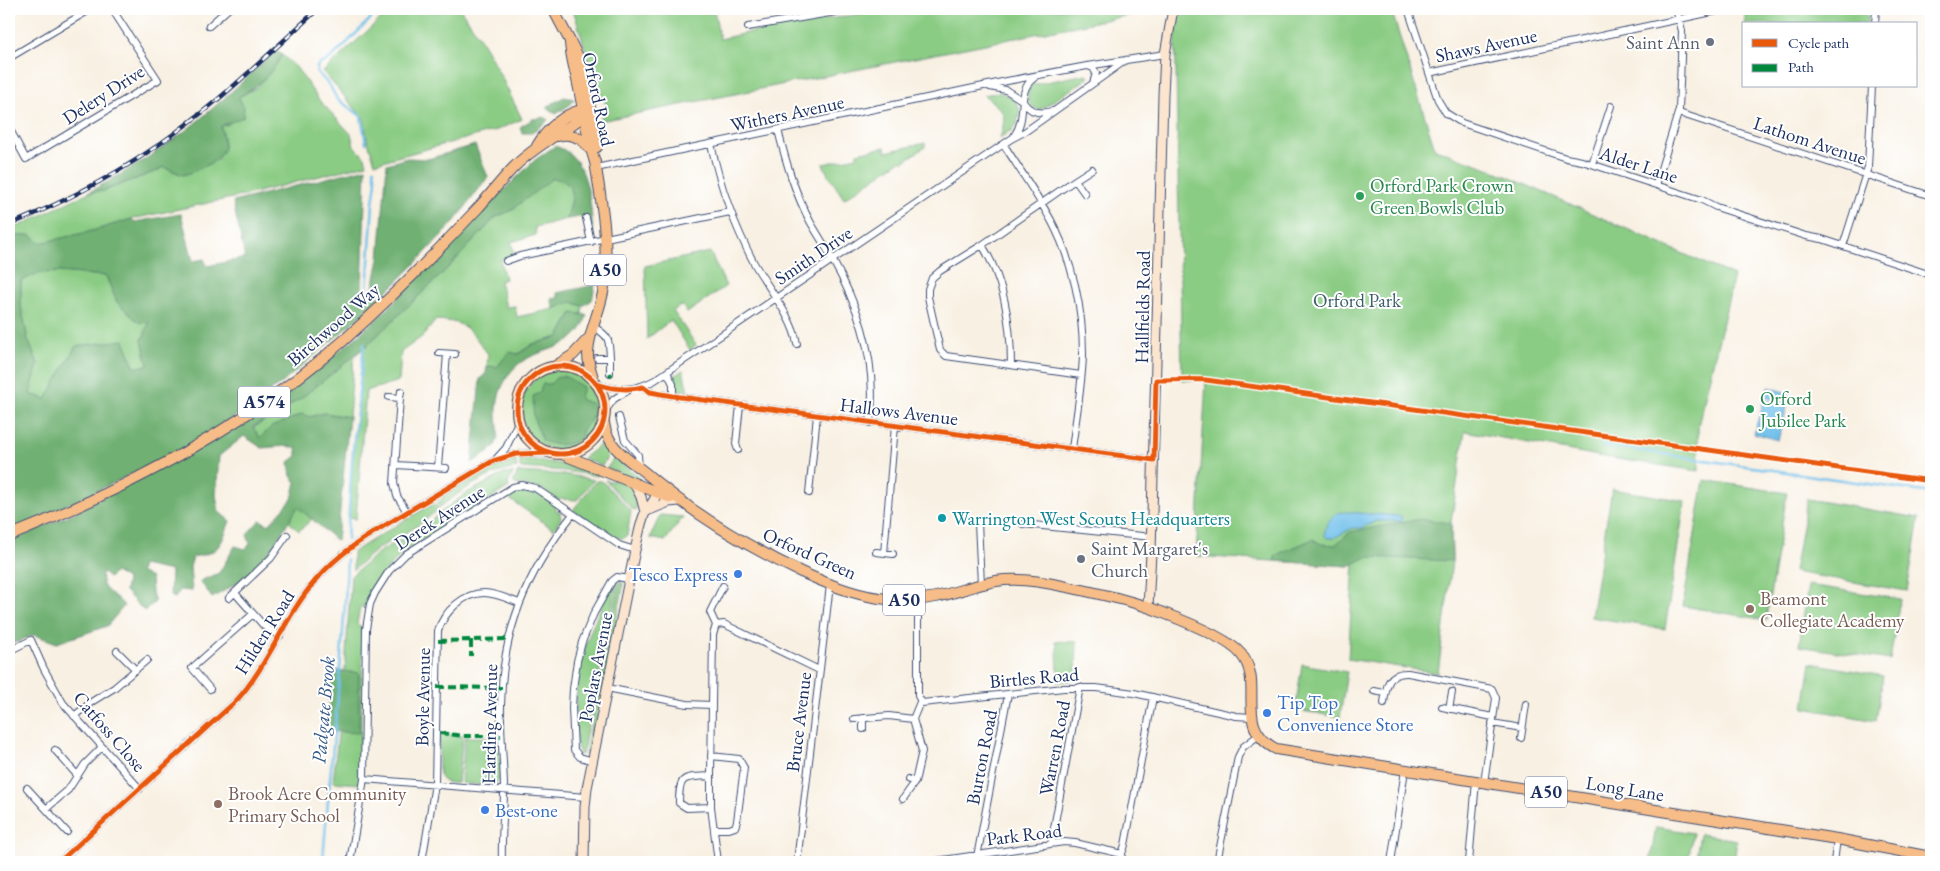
<svg xmlns="http://www.w3.org/2000/svg" width="1940" height="871" viewBox="0 0 1940 871" font-family="'EB Garamond',serif">
<rect width="100%" height="100%" fill="#fff"/>
<filter id="ink" filterUnits="userSpaceOnUse"><feTurbulence type="fractalNoise" baseFrequency=".02" numOctaves="2"/><feDisplacementMap in="SourceGraphic" scale="10" xChannelSelector="R" yChannelSelector="G"/><feConvolveMatrix kernelMatrix="1 2 1 2 8 2 1 2 1" color-interpolation-filters="sRGB"/></filter>
<filter id="wash" filterUnits="userSpaceOnUse"><feTurbulence type="fractalNoise" baseFrequency=".0096" numOctaves="4" result="noise"/><feDisplacementMap in="SourceGraphic" scale="20" xChannelSelector="R" yChannelSelector="G"/><feGaussianBlur stdDeviation="1.12" result="paint"/><feColorMatrix in="noise" values="0 0 0 0 0 0 0 0 0 0 0 0 0 0 0 0 0 1.4 0 .05"/><feComposite in="paint" operator="in"/></filter>
<g filter="url(#wash)">
<rect width="100%" height="100%" fill="#f8f0e2"/>
<path fill="#8bcc84" stroke="#537e71" d="M391,9H460C486,43 503,80 522,119L497,130L375,163L367,139L364,119L323,72Z
M573,9H714L720,39L773,27L895,9H1160L600,121L599,119L607,112L605,101L597,96L593,74Z
M1179,9H1391L1435,149L1488,168L1734,276L1698,426L1699,471L1604,457L1465,431L1451,522L1452,561L1438,673L1348,659L1354,563L1349,566L1196,556L1206,380H1182L1175,17Z
M1766,9H1858L1868,16L1867,24H1745V13Z
M282,55L296,67L319,100L351,134L354,146L365,157L367,164L246,195L132,219L96,230L40,244L14,236L9,231L89,192L103,191L157,171L163,167L183,175L217,160L224,145L221,126L229,124L239,97L257,87L275,66Z
M1086,74L1089,76L1088,78L1040,110C1027,107 1025,96 1031,85Z
M1000,92L1014,99L1020,110L1017,124L1011,132L1009,131L1000,139C1007,111 1005,113 984,95Z
M925,143V147L903,162L901,160L844,199L827,173L823,164L857,157V153L885,147L886,152Z
M553,177C580,183 572,199 567,219L535,227L536,235L511,242L515,255L500,260L505,279L500,281L506,307L515,306L517,317L554,309L571,302L583,306L582,314H571L559,337L533,344L497,367L487,366L488,354C469,330 469,322 436,320L423,336L401,352L399,381L366,391L356,519L349,518L352,460L364,348L446,270L496,217L510,211Z
M710,252L726,286L687,313L682,305L673,311L696,345L690,350L671,320L647,339L645,266Z
M59,272L106,276L117,302L150,323L142,340L148,365L135,368L46,399L29,394L38,364L28,340L21,306V281L39,273Z
M354,356L349,417L324,413L310,417L303,414L287,421L260,438L253,428L300,399Z
M521 410a40 40 0 1 1 80 0a40 40 0 1 1-80 0Z
M683,370L688,391L677,390L674,376Z
M605,441L611,451L602,466L583,458Z
M616,455L624,461V466L641,478L640,481L607,468Z
M515,458L517,468C489,472 462,490 440,507L437,503L443,499L442,497L495,465Z
M520,458L561,464L598,474V476L566,471L520,468Z
M518,472L570,475L594,480L577,500L561,499L559,501L542,489L515,484L513,482Z
M513,473L508,484L509,487L411,547C390,563 375,582 367,607H360L357,624L363,628L360,784L333,782L345,670L351,576L379,552L421,528L465,494L504,474Z
M605,480L612,481L615,480C631,487 639,490 636,510L632,509Z
M1704,480L1787,493L1766,620L1683,606Z
M596,481H602L631,511L627,536C620,542 613,535 606,530L604,531L573,510Z
M524,488L532,490L556,506L555,509L560,513L561,518L555,528L553,529L508,498Z
M1612,489L1685,501L1665,629L1591,617Z
M1807,499L1919,518L1907,591L1794,572Z
M431,504L432,506L435,504L439,509L416,527L377,549L353,570V552Z
M298,506L312,519L299,531L289,522Z
M660,515L683,517L665,541L650,538Z
M618,581L582,755L580,754C575,745 576,733 576,723C573,669 588,630 614,583Z
M620,581L623,583V588L590,751L585,755Z
M1808,585L1900,599L1890,660L1799,646Z
M1055,641L1077,642L1076,675H1071V681L1058,682L1057,644Z
M1811,663L1883,676L1876,721L1804,708Z
M1302,664L1347,672L1340,717L1295,710Z
M444,733L463,736L458,783C450,783 442,784 439,774V734Z
M465,737H494L499,739L501,777L498,782L491,786L461,783Z
M1656,827L1693,833L1688,862H1650Z
M1700,834L1737,840L1734,862H1695Z"/>
<path fill="#70b072" stroke="#467068" fill-rule="evenodd" d="M276,50L282,55C271,75 258,86 239,97L244,108L243,117L221,126C221,133 224,139 224,146C224,160 195,172 183,175L163,167L157,171L103,191L89,192C118,176 146,160 173,140C210,113 243,81 276,50Z
M564,97L574,99L571,104L556,114L546,107Z
M545,117L548,120L532,133H522L520,127L533,119Z
M475,145L488,177L454,222L411,268L372,306L283,382L236,416L181,449L107,486L9,532V230L14,236L31,235L40,243L96,230L132,219L134,222L181,214L193,261L204,259L207,266L245,258L233,202L366,168L362,293H372L379,259L387,164L407,158L428,159ZM59,272L106,276L117,302L138,322L149,323L142,340L148,365L135,368L124,340L76,346L46,399L30,394L38,364L28,340L21,306V281L39,273Z
M555,146C592,157 590,208 594,239L592,240L588,216L567,219C572,199 580,183 553,178L510,211L496,217L446,270L364,348L300,399L253,427L260,438L271,427L303,414L310,417L324,413L349,417L337,541L298,507L267,556L244,579L212,598L200,581L219,573L235,546L245,549L250,544L247,534L260,520L269,525L292,499L296,482L291,476L289,462L297,456V448L286,446L262,448L244,436L219,456L216,495L219,512L230,521C220,546 221,552 193,557L190,567L192,591L180,590L175,598L170,596L171,571L142,565L140,572L151,578L152,592L155,602L144,611L125,591L127,579L115,572L109,578L102,572C99,593 115,592 124,606L107,626L57,643L34,635L12,644L9,641V542L76,512L300,382L352,341L386,310L485,208L535,160Z
M595,285L592,300L583,306L571,302L554,309L551,299L558,298L557,293Z
M572,313L587,315C576,357 532,343 510,373C503,383 497,396 497,409C496,421 502,436 494,447C489,453 479,458 472,463L480,379L486,373L487,366L497,367L509,352L518,354L533,344L559,337Z
M563,376L568,378L583,387L580,397L581,400L591,403L595,407C594,416 590,423 582,429V436C571,447 556,446 542,441C541,434 537,428 535,422C532,414 534,404 533,396L539,393L543,384H550L556,378Z
M1421,519L1451,523L1452,561L1367,557L1349,566L1274,561L1276,555L1313,539L1321,544L1335,545L1350,532Z
M332,670L359,673V733L327,731Z"/>
<path fill="#6fc0eb" stroke="#4578a4" d="M1768,387L1791,394L1788,404L1765,397Z
M1764,400L1787,407L1778,440L1754,433Z
M1346,512L1398,516L1402,517L1401,521H1376L1361,528H1352L1334,538H1328L1324,535L1327,523L1337,513Z"/>
<g fill="none" stroke-linecap="round" stroke-linejoin="round">
<path stroke="#6fc0eb" stroke-width="2.5" d="M366,143L361,116L337,99L330,86L317,72V67L319,64C332,63 368,19 381,9
M367,291L373,203L376,182L374,169
M1601,445L1931,493
M347,539L352,460L364,344
M323,862C330,761 344,660 347,559"/>
</g>
</g>
<g filter="url(#ink)">
<g fill="none" stroke-linecap="round" stroke-linejoin="round">
<defs>
<path id="street" d="M1408,9L1438,100L1446,113L1462,123L1566,158L1582,161L1702,200L1716,207L1806,236L1822,239L1931,275
M1875,24L1876,9
M209,26L228,9
M748,27L853,9
M9,58L91,9
M1088,66L1093,68L1096,73L1093,83
M1429,73L1726,9
M990,87L1006,90L1023,101
M1024,103C1031,113 1041,114 1052,111
M1679,113L1931,196
M9,128L26,159L158,80L112,9
M778,130C786,162 795,194 811,223C818,235 826,247 832,259C861,310 878,364 870,423
M1014,136C1029,115 1015,92 1034,78
M711,144C720,186 734,225 754,263C767,287 793,317 797,344
M1004,145C1020,170 1038,196 1052,222C1073,262 1083,310 1083,355C1082,386 1076,418 1072,449
M1592,164L1611,106
M596,168L1007,81L1087,66L1165,54
M1075,180L982,245L940,271L932,278L928,289V297L940,350L946,356L1081,375
M1656,185L1679,110L1682,31L1676,9
M1085,194L1075,180L1092,169
M586,218L591,242
M982,245C1005,281 1011,323 1011,365
M1843,246L1868,167L1872,86
M506,261L520,256L730,212
M594,327C610,337 609,339 610,358
M439,353L455,354
M597,358H610V373
M667,372L673,384V396
M597,384C618,391 635,391 655,380L1011,139L1026,131L1126,60
M643,387L650,392L673,396L1154,460
M389,397L400,398L401,391
M400,398L394,483L397,496L407,512
M606,410L614,399L629,390
M619,417L625,440L638,455L639,468
M738,450L736,444L740,405
M496,459L506,448L518,422
M396,465L446,468
M438,467L447,354
M809,493L817,415
M978,523L981,584
M1023,524L1152,537
M876,552L893,554
M884,553L895,426
M235,593L264,626L280,636
M229,598L271,558L287,535
M918,600V696L922,703L1064,688H1096L1134,693L1236,716L1251,717
M716,625L710,612L723,586
M9,651L31,640L44,669L63,703L140,789
M117,651L136,670
M9,675V676
M607,688L687,704L712,705
M210,689L192,668L253,614
M1374,691L1385,693
M1384,703C1386,686 1388,672 1408,673L1492,689L1496,698L1484,783
M1442,707L1493,717
M1449,709L1452,692
M74,716L93,701L114,688L147,660
M863,718V729
M854,719L889,716L913,719L922,751L915,782
M913,719L920,702
M1492,723L1522,728
M1521,738L1526,704
M55,750L77,775
M711,756L739,759L744,768L737,821L735,827L729,829H714
M593,761L580,757L574,750L572,708L573,689L577,661L582,642L594,613L612,581L617,577L629,579
M711,776C684,778 679,774 679,803L687,808L711,807
M364,779L586,797
M27,788L67,832
M903,799L915,782L908,779
M46,809L68,790L85,764L102,747
M1051,844L1080,687
M59,862L236,701C269,665 284,617 316,580C341,550 374,532 407,512C436,495 464,478 493,461L516,454L549,453
M350,862L364,779L366,629L370,604L375,593L389,571L406,554L513,487L522,485L535,488L619,545L635,550
M422,862L435,784L438,631C444,612 463,593 484,593C496,593 508,599 519,603
M502,862C501,838 504,814 504,790C504,762 500,734 501,706C502,631 526,573 573,514
M718,862L711,807V776L713,635L716,625L724,624L819,670
M797,862L830,585
M930,862L1064,842L1075,843L1122,854
M976,862L1008,694
M1119,862L1125,845L1153,697
M1217,862L1238,757L1243,747L1259,735
M1391,862L1405,770
M1469,862L1476,781
M1834,862L1837,839"/>
<path id="secondary" d="M634,483L641,497L645,512
M647,511L669,502L679,501
M1148,607L1151,553L1163,95L1165,54L1173,9
M584,862L585,807L587,788L635,550C638,539 640,523 645,513C650,505 658,498 657,487"/>
<path id="primary" d="M553,9L580,60L584,73L597,147
M570,43C571,59 576,73 579,89C584,113 587,138 595,162C602,204 609,245 604,287C601,310 588,332 588,354C588,363 591,372 594,380
M558,136C572,132 582,138 590,149
M537,146C546,130 569,108 589,110
M557,365L573,355L589,338
M517 410a44 44 0 1 1 88 0a44 44 0 1 1-88 0Z
M604,423C607,448 630,460 648,475C694,514 746,546 801,572C826,583 851,594 879,598C898,601 917,601 936,597C959,592 981,582 1004,580C1030,578 1057,585 1082,590C1109,596 1136,602 1161,612C1182,620 1228,638 1241,654C1266,684 1232,726 1276,749L1837,839L1931,857
M564,455L671,498
M9,536C126,489 248,425 343,341C390,299 435,254 478,208C491,194 502,179 515,166C538,143 567,131 591,110"/>
</defs>
<use href="#street" stroke="#3c4c72" stroke-width="8"/>
<use href="#secondary" stroke="#3c4c72" stroke-width="11"/>
<use href="#primary" stroke="#3c4c72" stroke-width="12"/>
<use href="#street" stroke="#fff" stroke-width="6"/>
<use href="#secondary" stroke="#fce5cf" stroke-width="9"/>
<use href="#primary" stroke="#f7bd88" stroke-width="10"/>
<defs>
<path id="rail" d="M9,225C67,201 124,171 175,133C226,96 272,51 318,9"/>
</defs>
<use href="#rail" stroke="#1b2f5e" stroke-width="4.5"/>
<use href="#rail" stroke="#fff" stroke-width="2.5" stroke-dasharray="8" stroke-linecap="butt"/>
<path stroke="#00873e" stroke-width="4" stroke-dasharray="8 4" stroke-linecap="butt" d="M610,373L611,376
M471,640V656
M438,641L508,639
M437,687L502,688
M440,733L463,736H501"/>
<defs>
<path id="cycleway" d="M517 410a44 44 0 1 1 88 0a44 44 0 1 1-88 0Z
M597,384C612,389 627,391 643,387L650,392L673,396L1154,460L1156,380C1173,380 1189,379 1206,380L1931,481
M59,862L236,701C269,665 284,617 316,580C341,550 374,532 407,512C436,495 464,478 493,461L516,454L549,453"/>
</defs>
<use href="#cycleway" stroke="#fff" stroke-width="8"/>
<use href="#cycleway" stroke="#e8590c" stroke-width="5"/>
</g>
</g>
<g fill="#6b7280" stroke="#fff" stroke-width="2">
<circle cx="1710" cy="42" r="5"/>
<circle cx="1081" cy="559" r="5"/>
</g>
<g fill="#2e9e5b" stroke="#fff" stroke-width="2">
<circle cx="1360" cy="196" r="5"/>
<circle cx="1750" cy="409" r="5"/>
</g>
<circle fill="#0f9aa8" stroke="#fff" stroke-width="2" cx="942" cy="518" r="5"/>
<g fill="#3f7fe0" stroke="#fff" stroke-width="2">
<circle cx="738" cy="574" r="5"/>
<circle cx="1267" cy="713" r="5"/>
<circle cx="485" cy="810" r="5"/>
</g>
<g fill="#8d6e63" stroke="#fff" stroke-width="2">
<circle cx="1750" cy="609" r="5"/>
<circle cx="218" cy="804" r="5"/>
</g>
<g text-anchor="middle" stroke-width="4" stroke-linejoin="round" paint-order="stroke">
<g fill="#fff" stroke="#5f6d8e" stroke-width="1">
<rect x="584" y="254.5" width="42" height="31" rx="4"/>
<rect x="238" y="386.5" width="52" height="31" rx="4"/>
<rect x="883" y="584.5" width="42" height="31" rx="4"/>
<rect x="1525" y="776.5" width="42" height="31" rx="4"/>
</g>
<g font-size="18" font-weight="bold" fill="#1b2f5e">
<text x="605" y="276">A50</text>
<text x="264" y="408">A574</text>
<text x="904" y="606">A50</text>
<text x="1546" y="798">A50</text>
</g>
<g font-size="19" fill="#5b616d" stroke="#fff" text-anchor="end">
<text x="1700" y="49">Saint Ann</text>
<text x="1091" y="555" text-anchor="start">Saint Margaret's<tspan x="1091" dy="22">Church</tspan></text>
</g>
<g font-size="19" fill="#1b2f5e" stroke="#fff">
<text transform="translate(1486 45) rotate(-12)" y="7">Shaws Avenue</text>
<text transform="translate(103 94) rotate(-33)" y="7">Delery Drive</text>
<text transform="translate(599 99) rotate(78)" y="7">Orford Road</text>
<text transform="translate(787 113) rotate(-12)" y="7">Withers Avenue</text>
<text transform="translate(1810 140) rotate(18)" y="7">Lathom Avenue</text>
<text transform="translate(1639 164) rotate(18)" y="7">Alder Lane</text>
<text transform="translate(813 255) rotate(-34)" y="7">Smith Drive</text>
<text transform="translate(1142 307) rotate(-89)" y="7">Hallfields Road</text>
<text transform="translate(333 324) rotate(-41)" y="7">Birchwood Way</text>
<text transform="translate(899 411) rotate(7)" y="7">Hallows Avenue</text>
<text transform="translate(439 517) rotate(-33)" y="7">Derek Avenue</text>
<text transform="translate(810 553) rotate(24)" y="7">Orford Green</text>
<text transform="translate(264 632) rotate(-58)" y="7">Hilden Road</text>
<text transform="translate(595 667) rotate(-79)" y="7">Poplars Avenue</text>
<text transform="translate(1034 677) rotate(-5)" y="7">Birtles Road</text>
<text transform="translate(422 697) rotate(-89)" y="7">Boyle Avenue</text>
<text transform="translate(798 722) rotate(-83)" y="7">Bruce Avenue</text>
<text transform="translate(489 724) rotate(-89)" y="7">Harding Avenue</text>
<text transform="translate(110 731) rotate(49)" y="7">Catfoss Close</text>
<text transform="translate(1054 748) rotate(-79)" y="7">Warren Road</text>
<text transform="translate(981 757) rotate(-79)" y="7">Burton Road</text>
<text transform="translate(1625 788) rotate(9)" y="7">Long Lane</text>
<text transform="translate(1024 834) rotate(-7)" y="7">Park Road</text>
</g>
<g font-size="19" fill="#27864d" stroke="#fff" text-anchor="start">
<text x="1370" y="192">Orford Park Crown<tspan x="1370" dy="22">Green Bowls Club</tspan></text>
<text x="1760" y="405">Orford<tspan x="1760" dy="22">Jubilee Park</tspan></text>
</g>
<g font-size="19" fill="#3d5e69" stroke="#fff">
<text x="1357" y="307">Orford Park</text>
</g>
<g font-size="19" fill="#0d838f" stroke="#fff" text-anchor="start">
<text x="952" y="525">Warrington West Scouts Headquarters</text>
</g>
<g font-size="19" fill="#366cbe" stroke="#fff" text-anchor="start">
<text x="728" y="581" text-anchor="end">Tesco Express</text>
<text x="1277" y="709">Tip Top<tspan x="1277" dy="22">Convenience Store</tspan></text>
<text x="495" y="817">Best-one</text>
</g>
<g font-size="19" fill="#785e54" stroke="#fff" text-anchor="start">
<text x="1760" y="605">Beamont<tspan x="1760" dy="22">Collegiate Academy</tspan></text>
<text x="228" y="800">Brook Acre Community<tspan x="228" dy="22">Primary School</tspan></text>
</g>
<g font-size="20" font-style="italic" fill="#345a88" stroke="#fff">
<text transform="translate(323 710) rotate(-85)" y="7">Padgate Brook</text>
</g>
</g>
<rect width="1940" height="871" fill="none" stroke="#fff" stroke-width="30"/>
<rect x="1742" y="22" width="175" height="65" fill="#ffffff" stroke="#a4acbf"/>
<rect x="1752" y="39" width="25" height="8" fill="#e8590c" stroke="#a4acbf"/>
<text x="1788" y="48" font-size="15" fill="#1b2f5e">Cycle path</text>
<rect x="1752" y="64" width="25" height="8" fill="#00873e" stroke="#a4acbf"/>
<text x="1788" y="72" font-size="15" fill="#1b2f5e">Path</text>
</svg>
